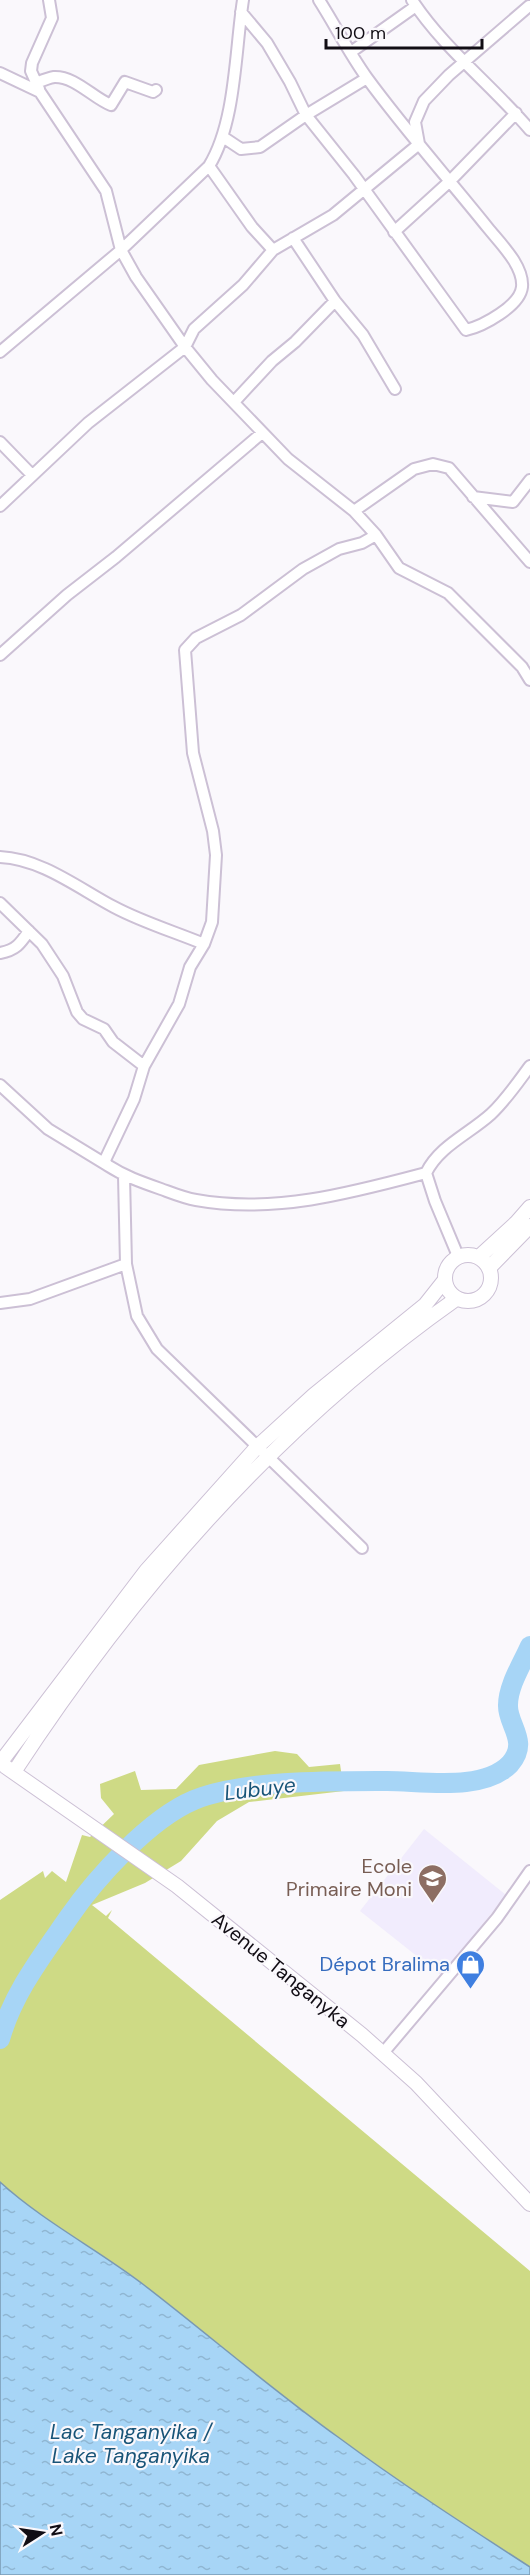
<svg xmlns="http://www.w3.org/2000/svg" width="530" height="2575" viewBox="0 0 530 2575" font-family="'DM Sans',sans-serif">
<defs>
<pattern id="water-ripples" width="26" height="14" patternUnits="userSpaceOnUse" patternTransform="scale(1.5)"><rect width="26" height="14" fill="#a7d5f6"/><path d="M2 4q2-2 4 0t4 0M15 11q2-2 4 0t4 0" fill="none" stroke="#8fb6d2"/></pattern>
</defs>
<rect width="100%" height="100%" fill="#faf8fc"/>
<path fill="#f1ecfd" d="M424,1829L506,1895L442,1976L360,1911Z"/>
<path fill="#ceda85" d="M275,1751L297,1754L309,1767L340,1764L344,1791L249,1802L217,1821L181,1861L145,1883L92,1905L106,1916L112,1910L108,1918L530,2271V2567C465,2525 400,2483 338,2437C271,2389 209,2335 144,2285C97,2249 44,2222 0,2182V1900L43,1871L45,1878L52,1871L66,1882L82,1835L90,1837L114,1814L101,1798L100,1784L135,1771L141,1790L176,1789L199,1765Z"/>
<path fill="url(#water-ripples)" stroke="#7a99b2" stroke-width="1.5" d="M0,2182C44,2222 97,2249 144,2285C209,2335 271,2389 338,2437C400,2483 465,2525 530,2567V2575H0Z"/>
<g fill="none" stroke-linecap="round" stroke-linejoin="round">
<path stroke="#a7d5f6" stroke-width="20" d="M0,2039C13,1993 42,1956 69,1917C96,1878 149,1819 194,1800C243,1780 333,1781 387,1781C423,1781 483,1792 510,1764C530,1741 507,1725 508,1705C508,1686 522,1664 530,1646"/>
<defs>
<path id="minor" d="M412,0C444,49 492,85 530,130
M241,12L267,43L290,82L306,115L354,175L453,312L466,330C483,326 520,306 522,287C524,266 500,243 488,228C448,178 405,130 367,78C349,53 335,25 319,0
M351,52L416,6
M0,73L40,92L106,191L121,250L136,277L185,347L212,380L288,459L354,511L376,535L399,568L448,593L522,667L530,680
M36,83C41,81 48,78 54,77C75,76 93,98 111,105L125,82L153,92L156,90
M39,89L31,71L32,63L52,18L49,0
M223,137L241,149L260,147L306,115L367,78
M209,166L252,227L273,250
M394,232L450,181L516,113
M293,238L335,301L363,335L395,389
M0,352L121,250L209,166C236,122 235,51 243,0
M234,402L272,361L295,342L335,301
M0,442L32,475
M473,497L513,502L530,480
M0,506L88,423L185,347L194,329L243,285L273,250L333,215L419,144L415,122L424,101L449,75L529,6
M354,511L414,469L433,464L449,468L530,562
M376,535L362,543L339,549L303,569L241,615L196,638L185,650L193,753L213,831L216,855L212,922L204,944L190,967L179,1004L144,1066L134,1099L105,1160L107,1165C124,1176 141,1182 161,1189C172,1193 184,1198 196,1200C274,1214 351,1193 426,1173
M0,655L67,595L116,557L262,433
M0,857C42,859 78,888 114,907C142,922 175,932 204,944
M0,903L42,944L63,976L77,1012L83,1019L104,1029L113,1042L144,1066
M0,953C16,950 20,944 29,931
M0,1085L48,1129L107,1165
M124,1176L126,1264L137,1316L157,1349L362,1548
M458,1256L435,1201L426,1173C439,1146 469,1134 491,1114C506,1100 518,1082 530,1066
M0,1303L30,1299L126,1264
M383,2053L497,1918L530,1871"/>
<path id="tertiary" d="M445 1278a23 23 0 1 1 46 0a23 23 0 1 1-46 0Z
M479,1257L516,1223L530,1207
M489,1268L530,1226
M0,1763L146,1571L257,1447L314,1395L425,1305L444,1281
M6,1767L177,1886L362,2035L416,2083L530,2204
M14,1772C132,1591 279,1424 456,1299"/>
</defs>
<use href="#minor" stroke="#ccc0d5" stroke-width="14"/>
<use href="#tertiary" stroke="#ccc0d5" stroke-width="16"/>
<use href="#minor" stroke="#fff" stroke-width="10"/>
<use href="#tertiary" stroke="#fff" stroke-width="14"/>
</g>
<defs>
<symbol id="school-pin" viewBox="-11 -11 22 30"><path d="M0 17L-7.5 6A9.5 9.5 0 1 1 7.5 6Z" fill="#8d6e63" stroke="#faf8fc"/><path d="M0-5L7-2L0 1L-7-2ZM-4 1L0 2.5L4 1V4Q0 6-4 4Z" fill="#fff"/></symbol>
<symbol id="shop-pin" viewBox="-11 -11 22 30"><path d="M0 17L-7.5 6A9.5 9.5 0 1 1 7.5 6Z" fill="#3f7fe0" stroke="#faf8fc"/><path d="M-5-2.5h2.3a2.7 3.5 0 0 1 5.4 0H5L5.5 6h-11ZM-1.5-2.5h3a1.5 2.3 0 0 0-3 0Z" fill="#fff"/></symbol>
</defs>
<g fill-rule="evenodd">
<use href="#school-pin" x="416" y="1862" width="33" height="45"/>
<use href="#shop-pin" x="454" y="1948" width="33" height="45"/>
</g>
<g text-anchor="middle" stroke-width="4.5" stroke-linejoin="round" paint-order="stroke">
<g font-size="20" fill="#785e54" stroke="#faf8fc" text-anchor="end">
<text x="412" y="1873">Ecole<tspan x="412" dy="23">Primaire Moni</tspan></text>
</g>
<g font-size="20" fill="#366cbe" stroke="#faf8fc" text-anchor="end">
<text x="450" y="1971">Dépot Bralima</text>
</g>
<g font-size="20" fill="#110d14" stroke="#faf8fc">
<text transform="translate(281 1970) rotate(39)" y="7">Avenue Tanganyka</text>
</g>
<g font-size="21" font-style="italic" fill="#185478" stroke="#faf8fc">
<text transform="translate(260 1789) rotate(-7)" y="7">Lubuye</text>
<text x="131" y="2439">Lac Tanganyika /<tspan x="131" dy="24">Lake Tanganyika</tspan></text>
</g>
</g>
<g transform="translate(42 2533) rotate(78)" stroke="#faf8fc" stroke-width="4.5" paint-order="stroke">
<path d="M0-4.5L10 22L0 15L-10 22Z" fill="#110d14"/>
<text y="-9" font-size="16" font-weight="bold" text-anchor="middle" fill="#110d14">N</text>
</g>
<path d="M326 39v9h156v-9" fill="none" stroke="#110d14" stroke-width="3"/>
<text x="335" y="39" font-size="18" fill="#110d14" stroke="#faf8fc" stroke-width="4.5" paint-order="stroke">100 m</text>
</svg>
